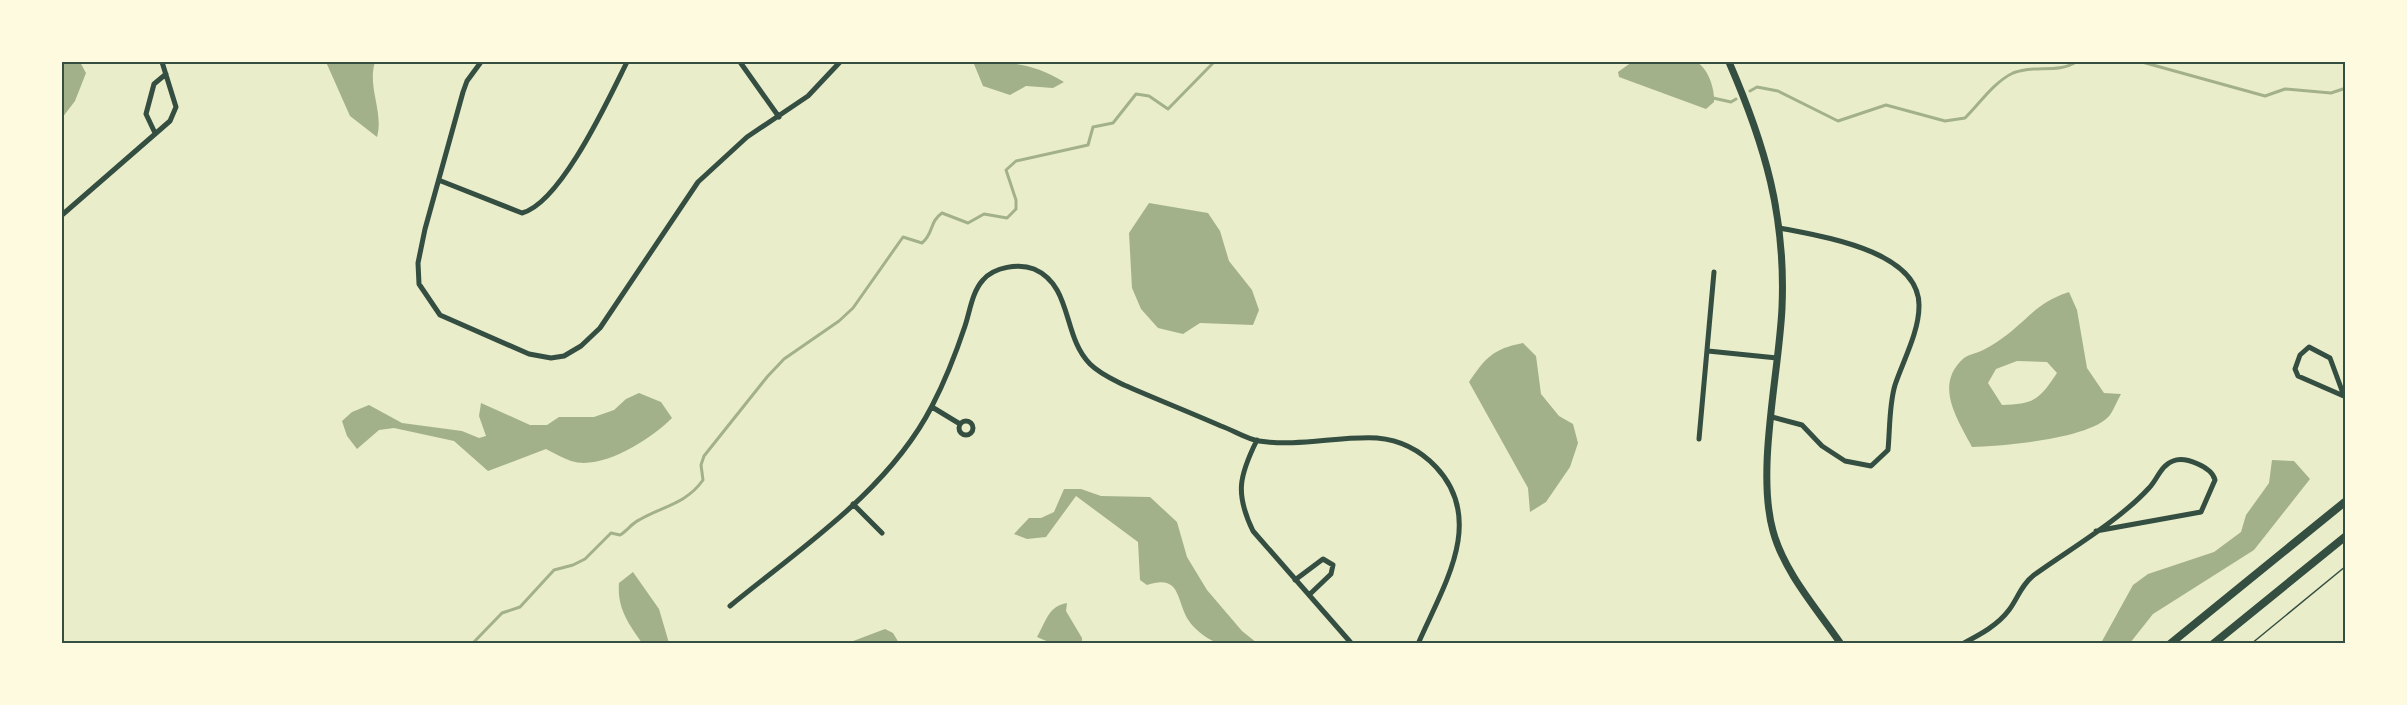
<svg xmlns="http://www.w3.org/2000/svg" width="2407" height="705" viewBox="0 0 2407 705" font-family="'IBM Plex Sans',sans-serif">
<rect width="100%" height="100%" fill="#e9edc9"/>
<path fill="#a3b18a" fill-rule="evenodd" d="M62,62H80L86,73L75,101L62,118Z
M326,62H375C367,87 384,112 377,137L350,116Z
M976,62C1011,62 1033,63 1064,82L1053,88L1026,86L1010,95L983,86L974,64Z
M1632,62H1697C1708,69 1715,88 1714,102L1706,109L1619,77L1618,72Z
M1149,203L1208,213L1220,231L1229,261L1252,290L1259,310L1253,325L1200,323L1183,334L1158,328L1141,309L1132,288L1129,233Z
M2069,292L2077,310L2087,368L2104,393L2121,394C2117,401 2114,409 2110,415C2091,439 2003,446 1972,447C1958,420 1933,385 1964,358C1969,354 1979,353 1985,349C1993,345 2001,339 2008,334C2032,315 2037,303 2069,292ZM2017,361L2047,362L2057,373C2039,400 2034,404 2002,405L1988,383L1996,369Z
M1523,343L1536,356L1541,394L1559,416L1573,424L1578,443L1570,467L1546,502L1530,512L1528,488L1469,382C1486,357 1493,349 1523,343Z
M639,393L661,402L672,418C651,439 602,471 571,461C563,458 554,453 546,449L488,471L454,441L394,428L379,430L357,449L347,436L342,421L352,412L369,405L402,423L462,431L479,438L486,436L479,416L481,403L530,425H547L559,417H594L614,410L626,399Z
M2272,460L2294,461L2310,479L2254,550L2153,614L2130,643H2101L2133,585L2148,574L2214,552L2241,532L2246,515L2269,483Z
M1064,489H1081L1101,496L1150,497L1177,522L1187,557L1207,590L1242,631L1257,643C1245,644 1226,647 1215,642C1206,638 1194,629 1189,621C1176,602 1182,573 1147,585L1140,580L1138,542L1076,496L1046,537L1027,539L1014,534L1029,518H1041L1054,512Z
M633,572L659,609L669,643H642C628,623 617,608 619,583Z
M1067,603L1066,611L1082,638V643H1051L1037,637C1046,622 1048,606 1067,603Z
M885,629L893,633L899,643H848Z"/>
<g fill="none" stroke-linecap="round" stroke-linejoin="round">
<path stroke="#a3b18a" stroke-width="3" d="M2142,62L2265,96L2285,89L2331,93L2346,88
M1750,91L1757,87L1778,91L1838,121L1886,105L1945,121L1965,118C1980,103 1994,82 2013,73C2034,64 2057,74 2076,62
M1713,98L1731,102L1736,99
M472,644L502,613L520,607L554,570L573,565L585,559L611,533L620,535C627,531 632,523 639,520C663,506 686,504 703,480L701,465L704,456L767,377L784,359L839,321L853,308L903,237L922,243C934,233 929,222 942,213L968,223L984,214L1007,218L1016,209V200L1006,170L1016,161L1088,145L1093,127L1113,123L1136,94L1149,96L1168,109L1214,62"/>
<path stroke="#344e41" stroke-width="1.5" d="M2251,644L2346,566"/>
<path stroke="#344e41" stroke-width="5" d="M481,62L467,81L463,92L425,229L418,263L419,284L440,315L529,354L551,358L564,356L581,346L600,328L698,182L747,137L808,96L840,62
M740,62L779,117
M155,133L146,114L154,84L166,74
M441,181L522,213C561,203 609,98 627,62
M62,215L170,121L176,107L162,62
M1708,351L1777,358
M2344,396L2330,358L2309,347L2300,355L2295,369L2298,376L2346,397
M932,407L960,424
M1772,417L1802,425L1822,446L1845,461L1871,466L1888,450C1890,429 1889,405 1895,385C1903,361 1919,332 1919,306C1920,250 1819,236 1780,228
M959 428a7 7 0 1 1 14 0a7 7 0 1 1-14 0Z
M1699,439L1714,272
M1257,440C1239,476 1235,494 1253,531L1352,644
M853,504L882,533
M1295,580L1323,559L1333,565L1331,574L1309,595
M730,606C801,548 889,490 932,406C945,381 956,353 965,326C970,311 972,292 983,280C994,267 1019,263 1034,269C1073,286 1062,336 1090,364C1100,374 1112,379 1124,385C1156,399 1189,412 1221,426C1233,430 1246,439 1259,441C1298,447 1338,436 1377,438C1400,440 1420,450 1436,467C1487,521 1442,588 1418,644
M1962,644C1979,635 1997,626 2009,610C2018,598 2021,585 2034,575C2070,549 2120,520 2149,488C2157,480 2161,465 2173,461C2185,456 2212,467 2215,480L2201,512L2096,531"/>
<path stroke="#344e41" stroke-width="7" d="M1729,62C1765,145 1786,216 1782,308C1779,373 1756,470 1773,531C1784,572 1817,609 1841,644"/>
<path stroke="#344e41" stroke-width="8" d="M2170,644L2346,501
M2213,644L2346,536"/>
</g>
<rect width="2407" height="705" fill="none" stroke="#fefae0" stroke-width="126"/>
<rect x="63" y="63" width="2281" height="579" fill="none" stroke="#344e41" stroke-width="2"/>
</svg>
